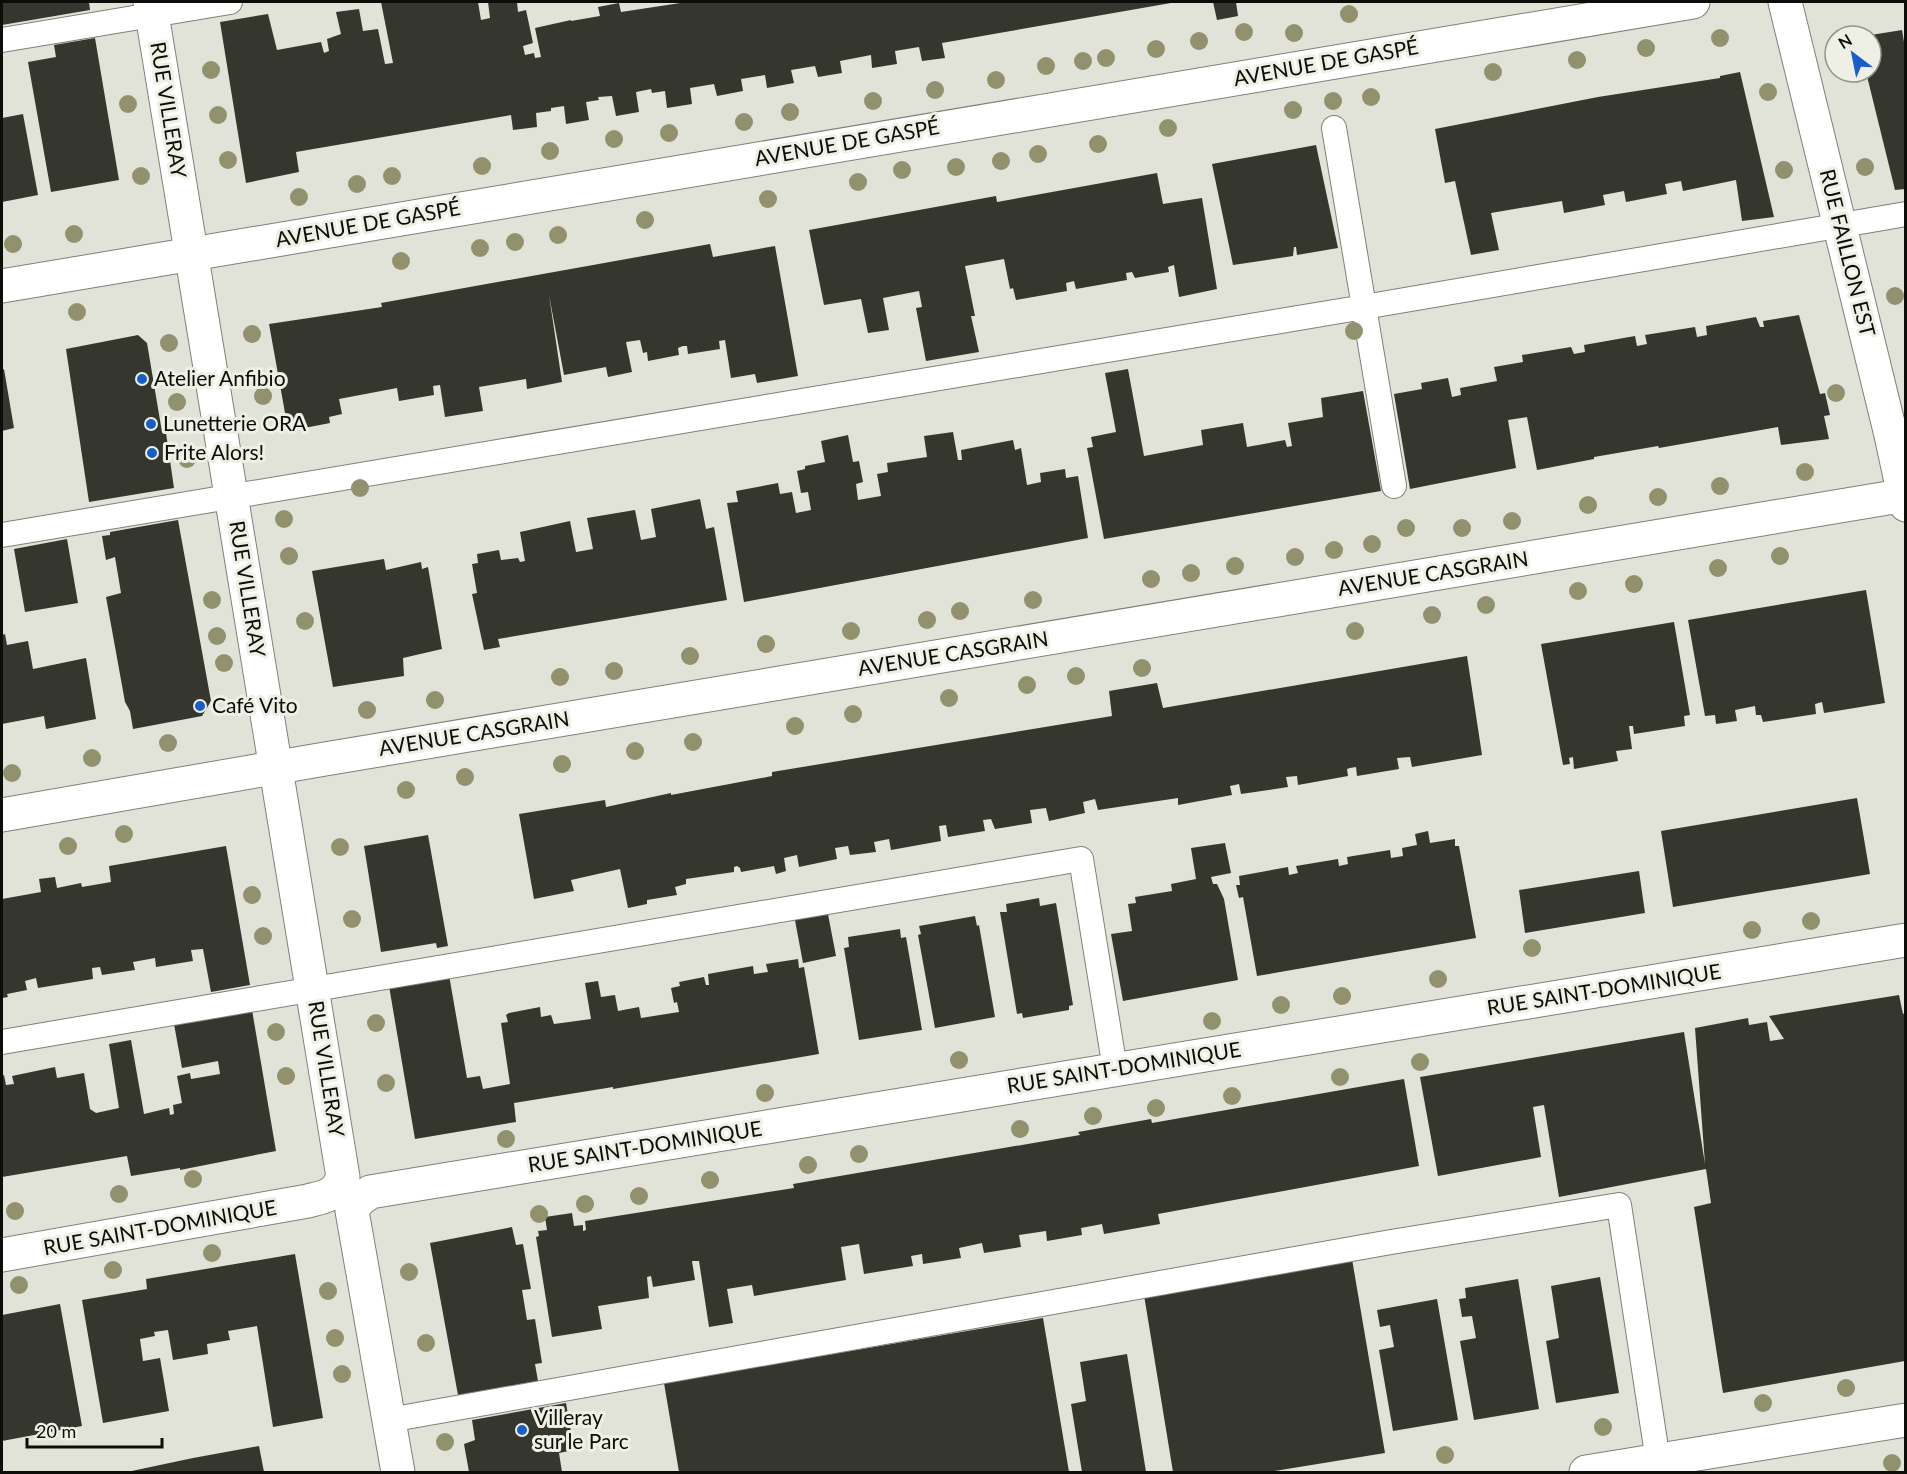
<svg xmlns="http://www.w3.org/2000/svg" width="1907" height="1474" viewBox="0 0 1907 1474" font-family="Lato,sans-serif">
<rect width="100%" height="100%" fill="#e2e3d8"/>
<path fill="#35362d" d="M2,2H89L90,10L2,25Z
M381,2H478L481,20L490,18L488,2H517L518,12L526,10L533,43L523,46L525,55L534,53L535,58L541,57L535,28L571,20V21L600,16L598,7L619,3L621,12L687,2L1171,3L942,43L945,58L922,61L919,47L895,51L897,64L872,68L871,55L840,61L842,73L818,77L815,66L791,70L794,83L767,88L765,75L741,79L743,91L717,96L714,84L690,88L692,104L667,108L665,91L652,93L651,89L636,92L639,112L616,116L612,96L598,97L599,100L586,102L589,120L566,124L564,106L551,108V111L536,113L537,127L513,130L511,115L296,152L299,172L246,183L220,22L268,14L277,50L321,42L324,53L329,51L327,39L341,34L336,12L359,9L363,31L378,29L385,64L393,63Z
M1213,2H1236L1238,16L1217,20Z
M1902,30L1905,48V189L1895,190L1866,72H1871V35Z
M95,38L119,180L51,192L28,62L56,57L54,45Z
M1740,72L1774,217L1742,221L1736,180L1683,191L1681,181L1665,184L1667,194L1626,202L1624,191L1603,195L1605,205L1564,213L1562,201L1491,213L1499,250L1471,255L1455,181L1445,183L1435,129L1598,97L1720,78V76Z
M23,114L38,195L2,202V118Z
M1316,145L1338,248L1297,255L1296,247H1294L1293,256L1233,265L1212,164Z
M1157,173L1163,204L1202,198L1217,289L1179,297L1174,265L1168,267L1169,272L1135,278L1132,272L1126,273L1127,280L1076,289L1074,281L1066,283L1067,291L1016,300L1013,288L1010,289L1004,259L965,266L975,316H971L979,352L926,361L916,308L922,307L919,291L883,298L889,330L868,333L861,299L824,305L809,230L996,196L997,202Z
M710,244L713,257L775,246L798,376L757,383L755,374L731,378L725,340L719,341L720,349L688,354L687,346H683L678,348L679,355L648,361L647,352L643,353L640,340L626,342L632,372L608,377L606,367L564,375L549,295L562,382L527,389L526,379L479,387L483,411L445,417L440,385L433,386L434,395L399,401L397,388L339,399L342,414L329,417L330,423L294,430L292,423L287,424L269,324L382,307L381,303Z
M1799,315L1820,394L1825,393L1830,415L1824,416L1829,439L1781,445L1778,427L1659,448L1658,446L1594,457V459L1537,470L1527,417L1508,420L1516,468L1410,489L1394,394L1422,389L1421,383L1448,378L1452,397L1461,395L1460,388L1497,381L1494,367L1523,362L1522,355L1571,347L1574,354L1579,353L1585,352L1584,345L1635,336L1637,346L1647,344L1645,335L1695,327L1697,337L1707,335L1706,326L1756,317L1760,327H1764L1763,321Z
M138,335L147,343L162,432L166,433L174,488L89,502L66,349Z
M4,369L14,428L2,431V370Z
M1128,369L1144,456L1203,445L1201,430L1243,423L1247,447L1285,440L1287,447L1292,446L1288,423L1323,417L1321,398L1363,391L1381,491L1104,539L1087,448L1093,447L1091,437L1116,432L1105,373Z
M953,432L958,460H962L961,450L1013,440L1015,450L1021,448L1027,485L1041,482L1040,473L1065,469L1066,478L1078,476L1088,538L744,602L727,503L738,502L736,491L778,483L780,494L792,492L796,513L811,510L808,492L801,493L797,471L805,469V466L825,462L821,441L848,435L853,462L859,461L863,482L856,484L858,500L881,496L877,474L888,472L887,463L927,457L924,436Z
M700,499L706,529L714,527L727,600L498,639L500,647L484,650L472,594L477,593L472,564L478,563L477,554L499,550L501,560L518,558L520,562L525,561L520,532L570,521L576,552L593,549L587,518L635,510L641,540L656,537L651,509Z
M178,520L211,701L202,716L133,729L130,711L125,702L106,597L121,593L115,557L106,560L102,536L110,535V532Z
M67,539L78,603L25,612L14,549Z
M384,559L386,570L421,562L422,569L428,567L442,649L403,658L404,676L333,687L312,571Z
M1866,590L1885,703L1824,713L1822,702L1815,704L1816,714L1763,722L1761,715H1756L1755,706L1735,710L1737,721L1716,724L1715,715L1705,716L1688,620Z
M1674,622L1690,715L1684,716L1685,726L1634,734L1633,726H1629L1632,749L1616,751L1618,761L1574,769L1573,757L1569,758L1570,764L1563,765L1541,644Z
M5,634L7,645L28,641L33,669L86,658L96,719L46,729L44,716L2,724V635Z
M1467,656L1482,755L1412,767L1410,757L1397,758L1399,769L1357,776L1356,767L1350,768L1347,769L1348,776L1298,785L1297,776L1286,777L1288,787L1241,794L1239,784L1235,785L1230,786L1232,795L1178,805V798L1098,810L1095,799L1083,802L1085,813L1049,821L1046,808L1030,810L1032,823L995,829L991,819L983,820L985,831L948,837L946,825L939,826L941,841L891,850L889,839L874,842L876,852L850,855L848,846L835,848L837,859L799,867L797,855L784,858L786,871L776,874L774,866L741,872L740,868L737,866L734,867V872L686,879V884L675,887L677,895L647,900V904L628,908L620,869L571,880L574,891L534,899L519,814L605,800L606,807L671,793V795L772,776V772L1112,716L1109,691L1157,683L1163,708Z
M1857,798L1870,874L1673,907L1661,831Z
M1428,831L1430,843L1455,839V846H1459L1476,938L1257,976L1243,897L1239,898L1236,885H1240L1239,876L1288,867L1289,875L1298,873L1296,866L1338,859L1339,866L1348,864L1347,857L1390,850L1391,858L1403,856L1402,848L1417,845L1415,834Z
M428,835L448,946L437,948L436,943L381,952L364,846Z
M1225,843L1231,873L1211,877L1213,884H1217L1224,899L1238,980L1123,1001L1111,934L1132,931L1128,904L1136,903L1135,897L1172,891L1171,884L1196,879L1191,848Z
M226,846L250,985L211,992L203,949L191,950L193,961L156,967L155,958L133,962L135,970L102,975L100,967L92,968L93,979L38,988L36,978L25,981L27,990L7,994L8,997L2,998V899L41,892L39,879L55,877L57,888L81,883L82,887L111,882L109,866Z
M1639,871L1645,913L1525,933L1519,890Z
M1039,898L1040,906L1056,903L1073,1005L1069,1006V1010L1023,1018L1022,1013L1017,1014L1000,912H1007L1006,904Z
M827,909L836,956L803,963L794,915Z
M975,916L977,926L979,925L995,1017L935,1028L918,935L921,934L919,926Z
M900,929L901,938L906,937L922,1030L859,1040L844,948L849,947L848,937Z
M798,959L799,968L804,967L819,1054L613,1089V1087L514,1103L516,1122L415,1139L389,986L449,975L467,1078L480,1076L483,1089L510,1084L501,1023L508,1022L506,1015L509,1013L540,1007L541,1017L551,1015L554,1024L591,1019L585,983L598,981L601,997L615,995L618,1011L639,1007L641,1018L679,1012L677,1002L674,1003L671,988L680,986L679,982L704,977L706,985H709L708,974L753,966L754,974L768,972L766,964Z
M1899,995L1903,1014L1905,1013V1361L1723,1393L1694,1207L1711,1203L1706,1169L1559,1197L1544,1105L1533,1107L1541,1157L1438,1176L1420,1077L1684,1032L1705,1164L1695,1028L1748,1018L1749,1025L1767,1022L1770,1041L1784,1039L1769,1016Z
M252,1010L276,1151L180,1170V1168L131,1176L127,1156L2,1177V1076L4,1075L6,1085L14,1084L12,1076L55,1067L57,1078L84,1073L90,1109L96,1113L119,1108L109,1044L131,1040L144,1114L169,1108L170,1115L174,1114L173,1105L182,1103L177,1076L190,1073L191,1079L220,1074L218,1061L182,1068L174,1024Z
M1404,1079L1419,1166L1158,1214L1160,1224L1104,1234L1102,1224L1081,1228L1082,1235L1047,1241L1046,1231L1019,1235L1021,1247L984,1253L982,1243L959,1248L961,1258L923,1264L922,1254L911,1256L913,1266L864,1274L859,1244L841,1247L846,1280L754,1296L752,1285L727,1289L733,1323L709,1327L699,1261H692L695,1280L653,1287L651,1276L647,1277L649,1298L598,1306L602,1329L552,1337L536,1237L539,1236L538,1231L547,1230L545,1217L572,1213L574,1226L583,1225V1231L586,1230L585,1221L794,1188L793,1184L1080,1135L1078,1132L1151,1119L1152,1123Z
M512,1227L516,1245L523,1244L531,1289L522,1290L527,1320L535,1319L542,1363L535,1364L538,1381L458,1395L430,1243Z
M295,1254L323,1418L273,1427L257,1326L228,1331L230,1340L207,1344L208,1354L173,1360L168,1330L154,1332L155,1336L140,1339L143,1361L160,1358L169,1411L103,1423L82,1300L147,1289L146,1279Z
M1352,1259L1385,1453L1268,1472H1173L1144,1295Z
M1600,1277L1619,1393L1556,1403L1546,1341L1559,1338L1551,1286Z
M1518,1279L1539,1409L1474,1420L1460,1341L1476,1338L1472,1316L1462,1317L1459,1299L1466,1298L1465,1288Z
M1437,1299L1458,1420L1393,1431L1379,1350L1394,1347L1390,1325L1380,1327L1377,1310Z
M60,1304L82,1426L2,1441V1315Z
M1043,1318L1069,1472H679L664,1383Z
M1127,1354L1146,1472H1082L1071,1404L1086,1401L1080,1362Z
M566,1403L574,1450L559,1453L562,1472H469L464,1444L475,1440L472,1420Z
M259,1446L264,1472H127L193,1458Z"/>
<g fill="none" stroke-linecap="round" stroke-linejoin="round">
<defs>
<path id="lane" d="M2,40L230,2
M1334,128L1394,486
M2,535L1364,307L1906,214
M2,1042L1081,859L1115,1069
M389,1420L1391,1242L1619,1205L1658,1461"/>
<path id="street" d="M1785,2L1891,435L1906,505
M2,286L1693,2
M2,815L325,759L1906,495
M2,1255L308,1201C327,1196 335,1196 343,1177L150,2
M398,1472L352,1211L358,1201L370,1192L1906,940"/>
<path id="secondary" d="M1586,1472L1906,1420"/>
</defs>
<use href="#lane" stroke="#7f8076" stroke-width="26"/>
<use href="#street" stroke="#7f8076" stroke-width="35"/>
<use href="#secondary" stroke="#7f8076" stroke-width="35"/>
<use href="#lane" stroke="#fff" stroke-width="24"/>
<use href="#street" stroke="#fff" stroke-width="33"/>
<use href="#secondary" stroke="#fff" stroke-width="33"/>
</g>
<g fill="#91926d">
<circle cx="1349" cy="14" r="9"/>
<circle cx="1244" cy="32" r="9"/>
<circle cx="1294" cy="33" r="9"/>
<circle cx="1720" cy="38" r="9"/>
<circle cx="1199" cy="41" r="9"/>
<circle cx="1646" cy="48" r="9"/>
<circle cx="1156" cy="49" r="9"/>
<circle cx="1106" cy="58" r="9"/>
<circle cx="1577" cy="60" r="9"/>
<circle cx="1083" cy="61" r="9"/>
<circle cx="1046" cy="66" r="9"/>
<circle cx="211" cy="70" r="9"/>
<circle cx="1493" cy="72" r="9"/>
<circle cx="996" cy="80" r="9"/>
<circle cx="935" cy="90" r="9"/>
<circle cx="1768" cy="92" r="9"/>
<circle cx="1371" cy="97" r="9"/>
<circle cx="873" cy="101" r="9"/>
<circle cx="1333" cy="101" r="9"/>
<circle cx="128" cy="104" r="9"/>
<circle cx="1293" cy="110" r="9"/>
<circle cx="790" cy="112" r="9"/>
<circle cx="218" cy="115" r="9"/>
<circle cx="744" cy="122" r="9"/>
<circle cx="1168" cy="128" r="9"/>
<circle cx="669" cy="133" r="9"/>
<circle cx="614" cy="139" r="9"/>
<circle cx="1098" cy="144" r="9"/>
<circle cx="550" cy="151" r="9"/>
<circle cx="1038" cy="154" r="9"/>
<circle cx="228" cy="160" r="9"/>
<circle cx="1001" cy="161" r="9"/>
<circle cx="482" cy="166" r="9"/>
<circle cx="956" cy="167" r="9"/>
<circle cx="1865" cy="167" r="9"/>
<circle cx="902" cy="170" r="9"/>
<circle cx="1784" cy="170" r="9"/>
<circle cx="141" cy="176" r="9"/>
<circle cx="392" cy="176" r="9"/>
<circle cx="858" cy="182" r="9"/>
<circle cx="357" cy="184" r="9"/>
<circle cx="299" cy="197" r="9"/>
<circle cx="768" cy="199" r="9"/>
<circle cx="645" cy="220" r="9"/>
<circle cx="74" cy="234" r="9"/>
<circle cx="558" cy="235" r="9"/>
<circle cx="515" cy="242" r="9"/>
<circle cx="13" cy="244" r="9"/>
<circle cx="480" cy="248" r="9"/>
<circle cx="401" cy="261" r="9"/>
<circle cx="1895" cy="296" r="9"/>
<circle cx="77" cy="312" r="9"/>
<circle cx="1354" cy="331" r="9"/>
<circle cx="252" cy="334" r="9"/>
<circle cx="169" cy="343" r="9"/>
<circle cx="1836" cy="393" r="9"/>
<circle cx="263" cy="396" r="9"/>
<circle cx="177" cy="402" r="9"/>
<circle cx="187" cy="459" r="9"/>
<circle cx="1805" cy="472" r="9"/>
<circle cx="1720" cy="486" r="9"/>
<circle cx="360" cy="488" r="9"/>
<circle cx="1658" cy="497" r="9"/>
<circle cx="1588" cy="505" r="9"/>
<circle cx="284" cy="519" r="9"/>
<circle cx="1512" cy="521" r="9"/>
<circle cx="1406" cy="528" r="9"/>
<circle cx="1462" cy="528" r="9"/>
<circle cx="1372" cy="544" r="9"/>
<circle cx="1334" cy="550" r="9"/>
<circle cx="289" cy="556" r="9"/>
<circle cx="1780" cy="556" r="9"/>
<circle cx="1295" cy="557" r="9"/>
<circle cx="1235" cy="566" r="9"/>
<circle cx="1718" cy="568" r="9"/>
<circle cx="1191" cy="573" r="9"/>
<circle cx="1151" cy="579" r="9"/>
<circle cx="1634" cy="584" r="9"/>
<circle cx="1578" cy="591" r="9"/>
<circle cx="212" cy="600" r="9"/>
<circle cx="1033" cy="600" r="9"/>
<circle cx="1486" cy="605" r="9"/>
<circle cx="960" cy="611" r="9"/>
<circle cx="1432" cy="615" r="9"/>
<circle cx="927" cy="620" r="9"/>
<circle cx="305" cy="621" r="9"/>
<circle cx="851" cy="631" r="9"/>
<circle cx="1355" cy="631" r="9"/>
<circle cx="217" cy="636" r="9"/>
<circle cx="766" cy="644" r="9"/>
<circle cx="690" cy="656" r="9"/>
<circle cx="224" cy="663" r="9"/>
<circle cx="1142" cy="668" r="9"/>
<circle cx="614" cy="671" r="9"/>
<circle cx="1076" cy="676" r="9"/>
<circle cx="560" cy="677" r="9"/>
<circle cx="1027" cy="685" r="9"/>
<circle cx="949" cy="698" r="9"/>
<circle cx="435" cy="700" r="9"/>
<circle cx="367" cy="710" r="9"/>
<circle cx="853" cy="714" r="9"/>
<circle cx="795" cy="726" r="9"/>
<circle cx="693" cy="742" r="9"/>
<circle cx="168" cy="743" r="9"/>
<circle cx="635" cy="751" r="9"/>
<circle cx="92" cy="758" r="9"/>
<circle cx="562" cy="764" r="9"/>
<circle cx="12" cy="773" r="9"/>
<circle cx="465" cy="777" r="9"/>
<circle cx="406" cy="790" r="9"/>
<circle cx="124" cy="834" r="9"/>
<circle cx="68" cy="846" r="9"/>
<circle cx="340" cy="847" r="9"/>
<circle cx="252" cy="895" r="9"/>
<circle cx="352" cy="919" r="9"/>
<circle cx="1811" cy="921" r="9"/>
<circle cx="1752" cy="930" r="9"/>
<circle cx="263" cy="936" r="9"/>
<circle cx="1532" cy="948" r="9"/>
<circle cx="1438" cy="979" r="9"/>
<circle cx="1342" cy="996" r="9"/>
<circle cx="1281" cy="1005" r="9"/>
<circle cx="1212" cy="1021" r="9"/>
<circle cx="376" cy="1023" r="9"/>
<circle cx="276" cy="1032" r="9"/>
<circle cx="959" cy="1060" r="9"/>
<circle cx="1420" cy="1062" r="9"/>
<circle cx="286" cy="1076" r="9"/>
<circle cx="1340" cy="1077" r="9"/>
<circle cx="386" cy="1083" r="9"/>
<circle cx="765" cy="1093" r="9"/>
<circle cx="1232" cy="1096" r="9"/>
<circle cx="1156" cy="1108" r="9"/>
<circle cx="1093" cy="1116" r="9"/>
<circle cx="1020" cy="1129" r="9"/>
<circle cx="506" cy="1139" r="9"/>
<circle cx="859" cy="1154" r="9"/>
<circle cx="808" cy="1165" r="9"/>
<circle cx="193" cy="1179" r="9"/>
<circle cx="710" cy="1180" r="9"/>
<circle cx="119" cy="1194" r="9"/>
<circle cx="639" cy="1196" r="9"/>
<circle cx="585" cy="1204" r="9"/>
<circle cx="15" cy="1211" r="9"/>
<circle cx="539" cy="1214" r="9"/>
<circle cx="212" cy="1253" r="9"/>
<circle cx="113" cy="1270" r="9"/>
<circle cx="409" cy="1272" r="9"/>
<circle cx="19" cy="1285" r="9"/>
<circle cx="328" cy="1291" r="9"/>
<circle cx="335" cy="1338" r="9"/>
<circle cx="426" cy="1343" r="9"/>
<circle cx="342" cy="1374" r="9"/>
<circle cx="1846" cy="1388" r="9"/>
<circle cx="1763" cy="1403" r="9"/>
<circle cx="1603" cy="1427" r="9"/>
<circle cx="445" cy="1442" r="9"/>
<circle cx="1445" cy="1455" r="9"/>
<circle cx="1892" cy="1463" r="9"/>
</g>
<g fill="#175ec9" stroke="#eff0e5" stroke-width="2">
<circle cx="142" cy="379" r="6"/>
<circle cx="151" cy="424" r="6"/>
<circle cx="152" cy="453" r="6"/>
<circle cx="200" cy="706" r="6"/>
<circle cx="522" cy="1430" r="6"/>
</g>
<g text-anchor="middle" stroke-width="6" stroke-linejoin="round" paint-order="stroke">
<g font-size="21" fill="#0c0c09" stroke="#eff0e5">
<text transform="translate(1326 63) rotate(-10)" y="7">AVENUE DE GASPÉ</text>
<text transform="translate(168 110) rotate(81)" y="7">RUE VILLERAY</text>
<text transform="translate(847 143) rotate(-10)" y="7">AVENUE DE GASPÉ</text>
<text transform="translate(368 224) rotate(-10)" y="7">AVENUE DE GASPÉ</text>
<text transform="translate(1847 253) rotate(76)" y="7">RUE FAILLON EST</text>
<text transform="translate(1433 574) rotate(-9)" y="7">AVENUE CASGRAIN</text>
<text transform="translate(247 589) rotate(81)" y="7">RUE VILLERAY</text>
<text transform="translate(953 654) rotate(-9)" y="7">AVENUE CASGRAIN</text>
<text transform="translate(474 734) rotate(-9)" y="7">AVENUE CASGRAIN</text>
<text transform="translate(1604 990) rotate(-9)" y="7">RUE SAINT-DOMINIQUE</text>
<text transform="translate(1124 1068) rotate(-9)" y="7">RUE SAINT-DOMINIQUE</text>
<text transform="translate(326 1069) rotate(81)" y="7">RUE VILLERAY</text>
<text transform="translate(645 1147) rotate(-9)" y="7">RUE SAINT-DOMINIQUE</text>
<text transform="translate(160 1228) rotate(-10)" y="7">RUE SAINT-DOMINIQUE</text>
</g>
<g font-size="21" fill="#0c0c09" stroke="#eff0e5" text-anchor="start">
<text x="154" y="386">Atelier Anfibio</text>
<text x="163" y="431">Lunetterie ORA</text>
<text x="164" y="460">Frite Alors!</text>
<text x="212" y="713">Café Vito</text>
<text x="534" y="1425">Villeray<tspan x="534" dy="24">sur le Parc</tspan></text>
</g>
</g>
<rect width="1907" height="1474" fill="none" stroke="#0c0c09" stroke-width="6"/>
<g transform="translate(1853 54) rotate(328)"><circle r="28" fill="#eff0e5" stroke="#94958d" stroke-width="1.5"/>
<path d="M0-4.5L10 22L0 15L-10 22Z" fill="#175ec9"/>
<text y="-9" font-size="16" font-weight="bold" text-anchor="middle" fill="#0c0c09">N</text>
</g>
<path d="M27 1438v9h135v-9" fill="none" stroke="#0c0c09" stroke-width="3"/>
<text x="36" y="1438" font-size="18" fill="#0c0c09" stroke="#eff0e5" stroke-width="4.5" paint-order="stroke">20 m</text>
</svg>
